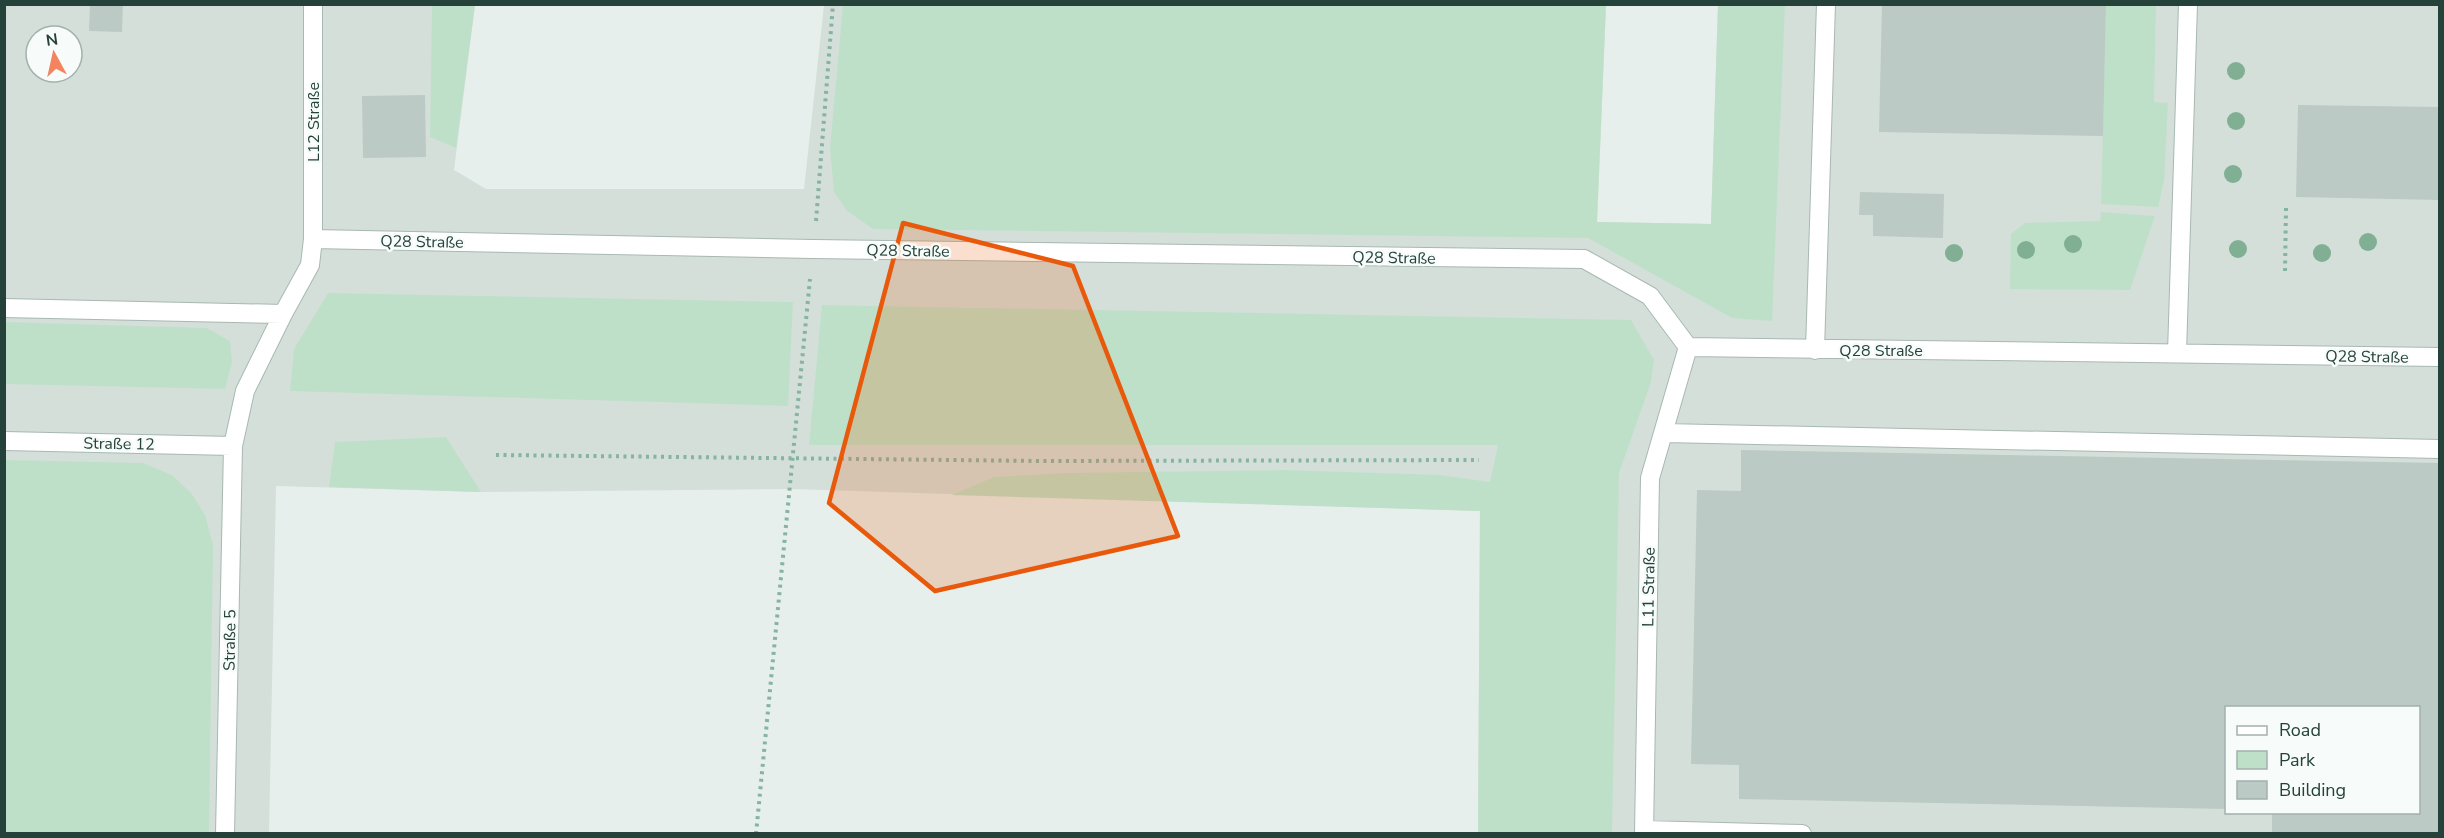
<svg xmlns="http://www.w3.org/2000/svg" width="2444" height="838" viewBox="0 0 2444 838" font-family="'Nunito Sans',sans-serif">
<rect width="100%" height="100%" fill="#e6efeb"/>
<path fill="#d4dfda" fill-rule="evenodd" d="M5,5H475L454,170L486,189H804L824,5H1606L1597,222L1711,224L1718,5H2439V833H1478L1480,511L792,489L481,492L276,486L269,833L5,834ZM36,36H72V72H36ZM2226,708H2418V812H2226Z"/>
<path fill="#bfe0c8" d="M432,5H475L456,148L430,137Z
M1606,5L1597,222L1711,224L1718,5H1785L1772,321L1732,318L1588,238L873,229L847,211L834,192L830,148L843,5Z
M2106,5H2156L2154,102L2168,103L2164,181L2158,207L2101,204Z
M2101,212L2155,216L2130,290L2010,289L2011,234L2025,223L2100,221Z
M328,293L793,302L788,406L290,391L294,349Z
M822,305L1631,320L1654,360L1651,382L1619,473L1612,833H1478L1480,511L952,495L994,477L1063,473L1284,470L1440,475L1490,482L1498,445H809Z
M5,322L207,328L230,341L232,363L225,389L5,384Z
M446,437L481,492L329,487L335,442Z
M5,460L143,463L172,475L192,494L205,515L213,545L209,833H5Z"/>
<path fill="#bbcac4" d="M90,4H123L122,32L89,31Z
M1882,4H2106L2103,136L1879,132Z
M425,95L426,157L363,158L362,96Z
M2298,105L2440,107V200L2296,197Z
M1860,192L1944,194L1943,238L1873,236V215H1859Z
M1741,450L2440,463V834H2272V812H2418V708H2226V809L1739,799V765L1691,764L1697,490L1741,491Z"/>
<g fill="none" stroke-linecap="round" stroke-linejoin="round">
<defs>
<path id="minor" d="M313,239L813,249L1584,259L1650,296L1688,347
M4,308L283,314
M1688,347L2440,357
M1815,350L1826,4
M2177,353L2188,4
M1664,433L2440,449
M4,441L233,446
M1644,830L1802,834
M225,834L233,446L245,391L283,314L310,265L313,239V4
M1644,834L1650,478L1688,347"/>
</defs>
<use href="#minor" stroke="#a8b8b2" stroke-width="20"/>
<path stroke="#86b3a5" stroke-width="4" stroke-dasharray="3 4.5" stroke-linecap="butt" d="M816,221L833,4
M2285,271L2286,208
M496,455L1042,461L1479,460
M756,834L810,279"/>
<use href="#minor" stroke="#fff" stroke-width="18"/>
</g>
<g fill="#80af93">
<circle cx="2236" cy="71" r="9"/>
<circle cx="2236" cy="121" r="9"/>
<circle cx="2233" cy="174" r="9"/>
<circle cx="2368" cy="242" r="9"/>
<circle cx="2073" cy="244" r="9"/>
<circle cx="2238" cy="249" r="9"/>
<circle cx="2026" cy="250" r="9"/>
<circle cx="1954" cy="253" r="9"/>
<circle cx="2322" cy="253" r="9"/>
</g>
<path fill="#e8590c" fill-opacity="0.2" stroke="#e8590c" stroke-width="4.5" stroke-linejoin="round" d="M903,223L1073,266L1178,536L935,591L829,503Z"/>
<g text-anchor="middle" stroke-width="5" stroke-linejoin="round" paint-order="stroke">
<g font-size="16" fill="#24423a" stroke="#f7fbf9">
<text transform="translate(313 122) rotate(-90)" y="6">L12 Straße</text>
<text transform="translate(422 241) rotate(1)" y="6">Q28 Straße</text>
<text transform="translate(908 250) rotate(1)" y="6">Q28 Straße</text>
<text transform="translate(1394 257) rotate(1)" y="6">Q28 Straße</text>
<text x="1881" y="356">Q28 Straße</text>
<text transform="translate(2367 356) rotate(1)" y="6">Q28 Straße</text>
<text transform="translate(119 443) rotate(1)" y="6">Straße 12</text>
<text transform="translate(1648 587) rotate(-89)" y="6">L11 Straße</text>
<text transform="translate(229 640) rotate(-89)" y="6">Straße 5</text>
</g>
</g>
<rect width="2444" height="838" fill="none" stroke="#24423a" stroke-width="12"/>
<rect x="2225" y="706" width="195" height="108" fill="#f7fbf9" stroke="#a3b1ad" stroke-width="1.5"/>
<rect x="2237" y="726" width="30" height="9" fill="#ffffff" stroke="#a3b1ad" stroke-width="1.5"/>
<text x="2279" y="736" font-size="18" fill="#24423a">Road</text>
<rect x="2237" y="751" width="30" height="18" fill="#bfe0c8" stroke="#a3b1ad" stroke-width="1.5"/>
<text x="2279" y="766" font-size="18" fill="#24423a">Park</text>
<rect x="2237" y="781" width="30" height="18" fill="#bbcac4" stroke="#a3b1ad" stroke-width="1.5"/>
<text x="2279" y="796" font-size="18" fill="#24423a">Building</text>
<g transform="translate(54 54) rotate(352)"><circle r="28" fill="#f7fbf9" stroke="#a3b1ad" stroke-width="1.5"/>
<path d="M0-4.5L10 22L0 15L-10 22Z" fill="#f4845f"/>
<text y="-9" font-size="16" font-weight="bold" text-anchor="middle" fill="#24423a">N</text>
</g>
</svg>
